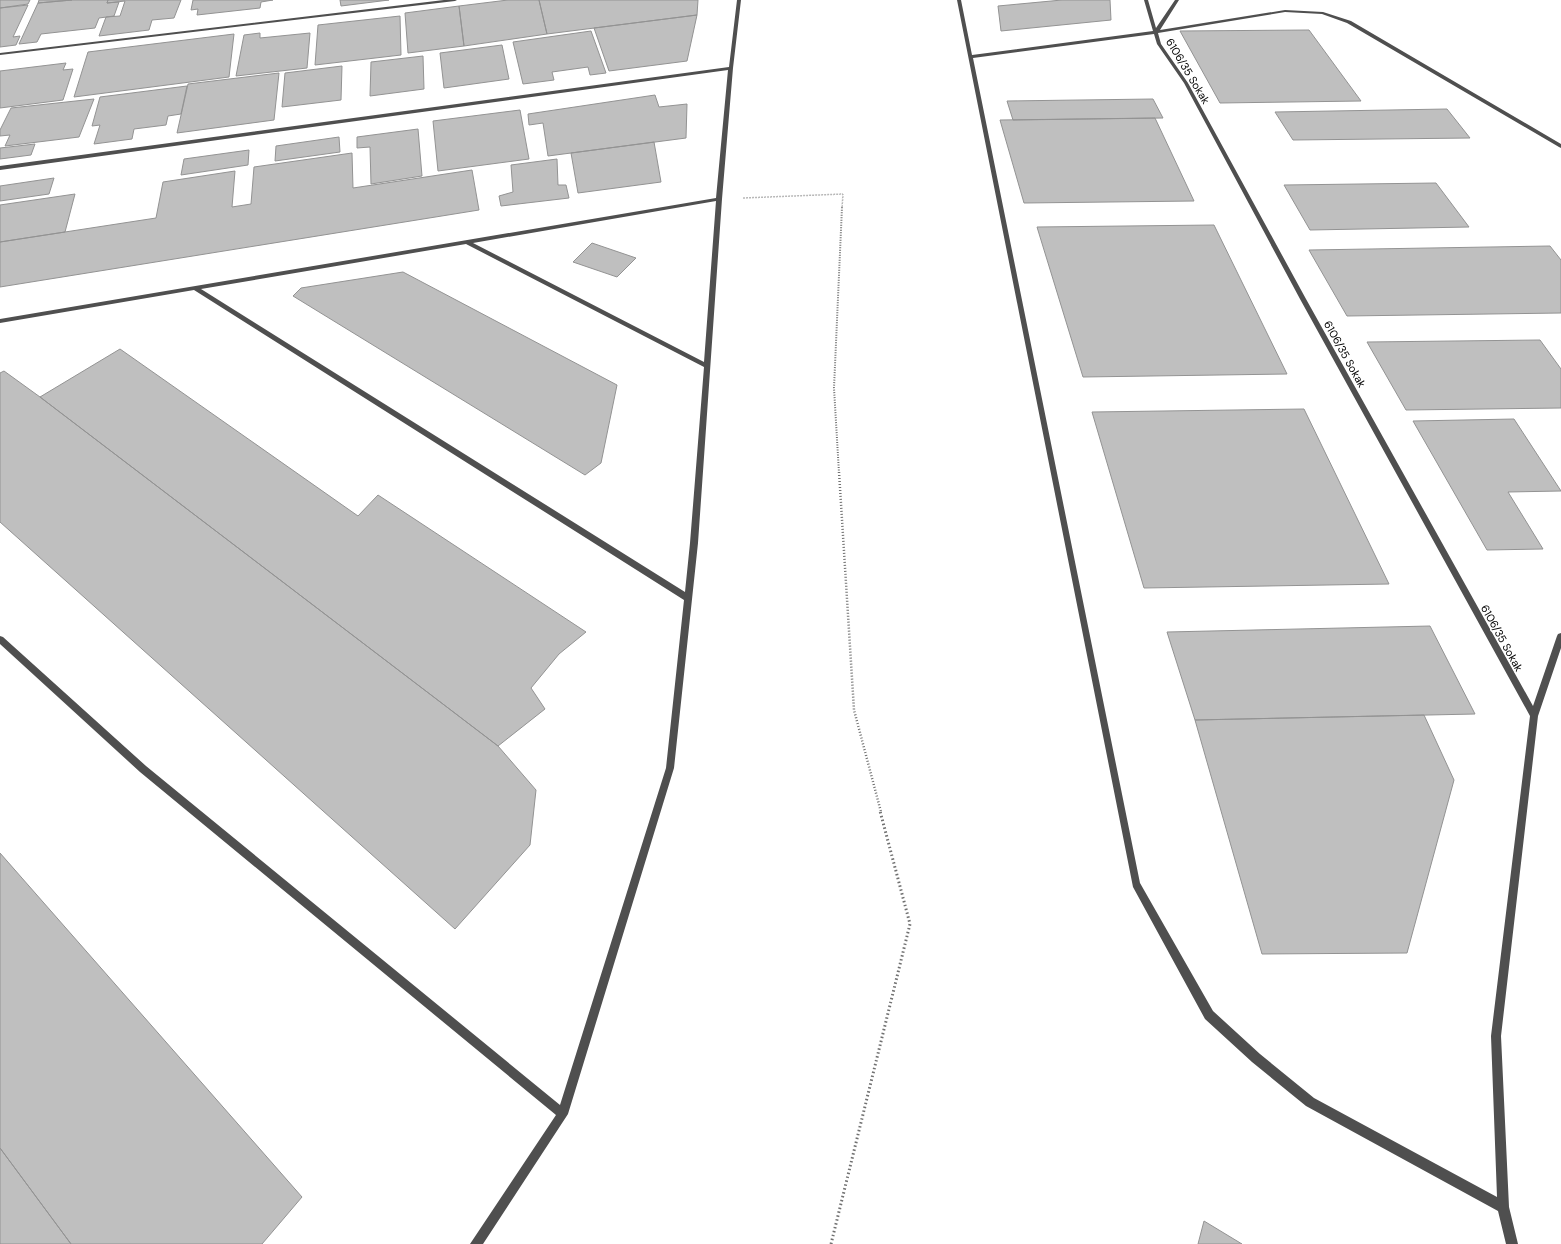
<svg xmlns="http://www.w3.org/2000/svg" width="1561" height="1244" viewBox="0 0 1561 1244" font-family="'DM Sans',sans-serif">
<rect width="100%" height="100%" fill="#fff"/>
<path fill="#bfbfbf" stroke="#939393" d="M0,0H30L28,4L0,8Z
M39,0H72L38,3Z
M72,0H108L107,3L119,2L114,16L99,18L95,28L41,34L37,42L19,44L38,3Z
M108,0H181L174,18L152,20L149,30L99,36L106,17L120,16L125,1L107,3Z
M193,0H273L261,2L260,8L197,15L198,9L191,10Z
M340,0H389L341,6Z
M508,0H539L547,34L464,46L459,6Z
M539,0H698L697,15L547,34Z
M1062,0H1110L1111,20L1001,31L998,6Z
M28,5L13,37L20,36L16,45L0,47V8Z
M459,6L464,46L408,53L405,13Z
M697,15L687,61L609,71L594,28Z
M400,16L401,55L315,65L318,25Z
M1309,30L1361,101L1220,103L1180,31Z
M591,31L606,73L590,75L588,67L552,72L554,80L523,84L513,42Z
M260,33V38L310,33L307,68L236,76L244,35Z
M234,34L229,77L74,97L88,52Z
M502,45L509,79L444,88L440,53Z
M423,56L424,89L370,96L371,62Z
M66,63L63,70L73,69L63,100L0,108V71Z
M342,66L341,100L282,107L285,73Z
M279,73L274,120L177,133L188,84Z
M187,86L181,114L168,116L166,125L134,129L132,139L94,144L100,125L92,126L100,97Z
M655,95L659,107L687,104L686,138L548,156L543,123L529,125L528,114Z
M94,99L79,137L5,146L10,135L0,136V130L11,108Z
M1153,99L1163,118L1013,120L1007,101Z
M1447,109L1470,138L1293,140L1275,112Z
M520,110L529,159L438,171L433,121Z
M1155,118L1194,201L1024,203L1000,120Z
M418,129L422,176L371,184L370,147L357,148V137Z
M339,137L340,152L275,161L276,146Z
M654,142L661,182L578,193L571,153Z
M35,144L31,155L0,159V148Z
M249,150L248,165L181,175L184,159Z
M352,153L353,188L472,170L479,210L0,287V242L156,218L163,182L235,171L232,207L251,204L254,167Z
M557,159L558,185H566L569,198L501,206L499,196L513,192L511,165Z
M54,178L49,194L0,201V186Z
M1436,183L1469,227L1310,230L1284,185Z
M75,194L65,232L0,242V205Z
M1214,225L1287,374L1083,377L1037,227Z
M592,243L636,258L617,277L573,262Z
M1550,246L1561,260V313L1347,316L1309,250Z
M403,272L617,385L601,463L585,475L293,296L301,288Z
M1540,340L1561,369V408L1406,410L1367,342Z
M120,349L358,516L378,495L586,632L559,654L531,688L545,709L498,746L40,397Z
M4,371L40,397L498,746L536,790L530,845L455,929L0,522V373Z
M1304,409L1389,584L1144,588L1092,412Z
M1514,419L1561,491L1508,492L1543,549L1487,550L1413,421Z
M1430,626L1475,714L1195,720L1167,632Z
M1424,715L1454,780L1407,953L1262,954L1195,720Z
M0,853L302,1197L262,1244H71L0,1148Z
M0,1148L71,1244H0Z
M1204,1221L1242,1244H1198Z"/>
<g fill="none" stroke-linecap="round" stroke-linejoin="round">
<path stroke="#717171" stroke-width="1.5" stroke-dasharray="0.5 1" stroke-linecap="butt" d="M743,198L843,194L842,208"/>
<path stroke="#717171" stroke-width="2" stroke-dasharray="1 1.5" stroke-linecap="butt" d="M839,473L834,388L842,207"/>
<path stroke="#717171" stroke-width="2.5" stroke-dasharray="1 2" stroke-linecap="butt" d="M839,472L854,710L881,812"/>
<path stroke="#717171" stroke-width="3" stroke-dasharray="1.5 2.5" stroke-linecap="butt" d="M831,1244L910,924L880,811"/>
<path fill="#4f4f4f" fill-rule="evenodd" d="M444,0H457L455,1L0,55V53Z
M737,0H741L733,68L722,199L698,543L674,768L568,1114L483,1244H470L556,1115L140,772L0,644V636L3,637L146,766L560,1105L666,768L684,600L194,290L0,323V319L716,198L728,70L0,170V166L729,67ZM716,201L704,362L473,243ZM466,244L704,367L690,543L685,592L201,289Z"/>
<path fill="#4f4f4f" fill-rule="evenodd" d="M957,0H961L972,55L1153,31L1144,0H1148L1156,28L1175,0H1179L1160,30L1285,10L1323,12L1351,21L1561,144V148L1559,147L1347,23L1322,14L1285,12L1158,33L1161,44L1188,83L1306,299L1533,706L1557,636L1558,634L1561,633V648L1538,716L1501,1036L1509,1207L1518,1244H1506L1498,1211L1306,1106L1252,1062L1205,1019L1133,887ZM1154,34L1157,44L1184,83L1300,299L1530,716L1491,1036L1497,1197L1314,1098L1260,1054L1213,1011L1140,883L973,58Z"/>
</g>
<g text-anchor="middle" stroke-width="3" stroke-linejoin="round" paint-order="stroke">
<g font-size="11" fill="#000" stroke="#fff">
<text transform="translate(1188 71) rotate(59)" y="4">6106/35 Sokak</text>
<text transform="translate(1345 354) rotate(61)" y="4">6106/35 Sokak</text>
<text transform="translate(1502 638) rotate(61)" y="4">6106/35 Sokak</text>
</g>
</g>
</svg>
